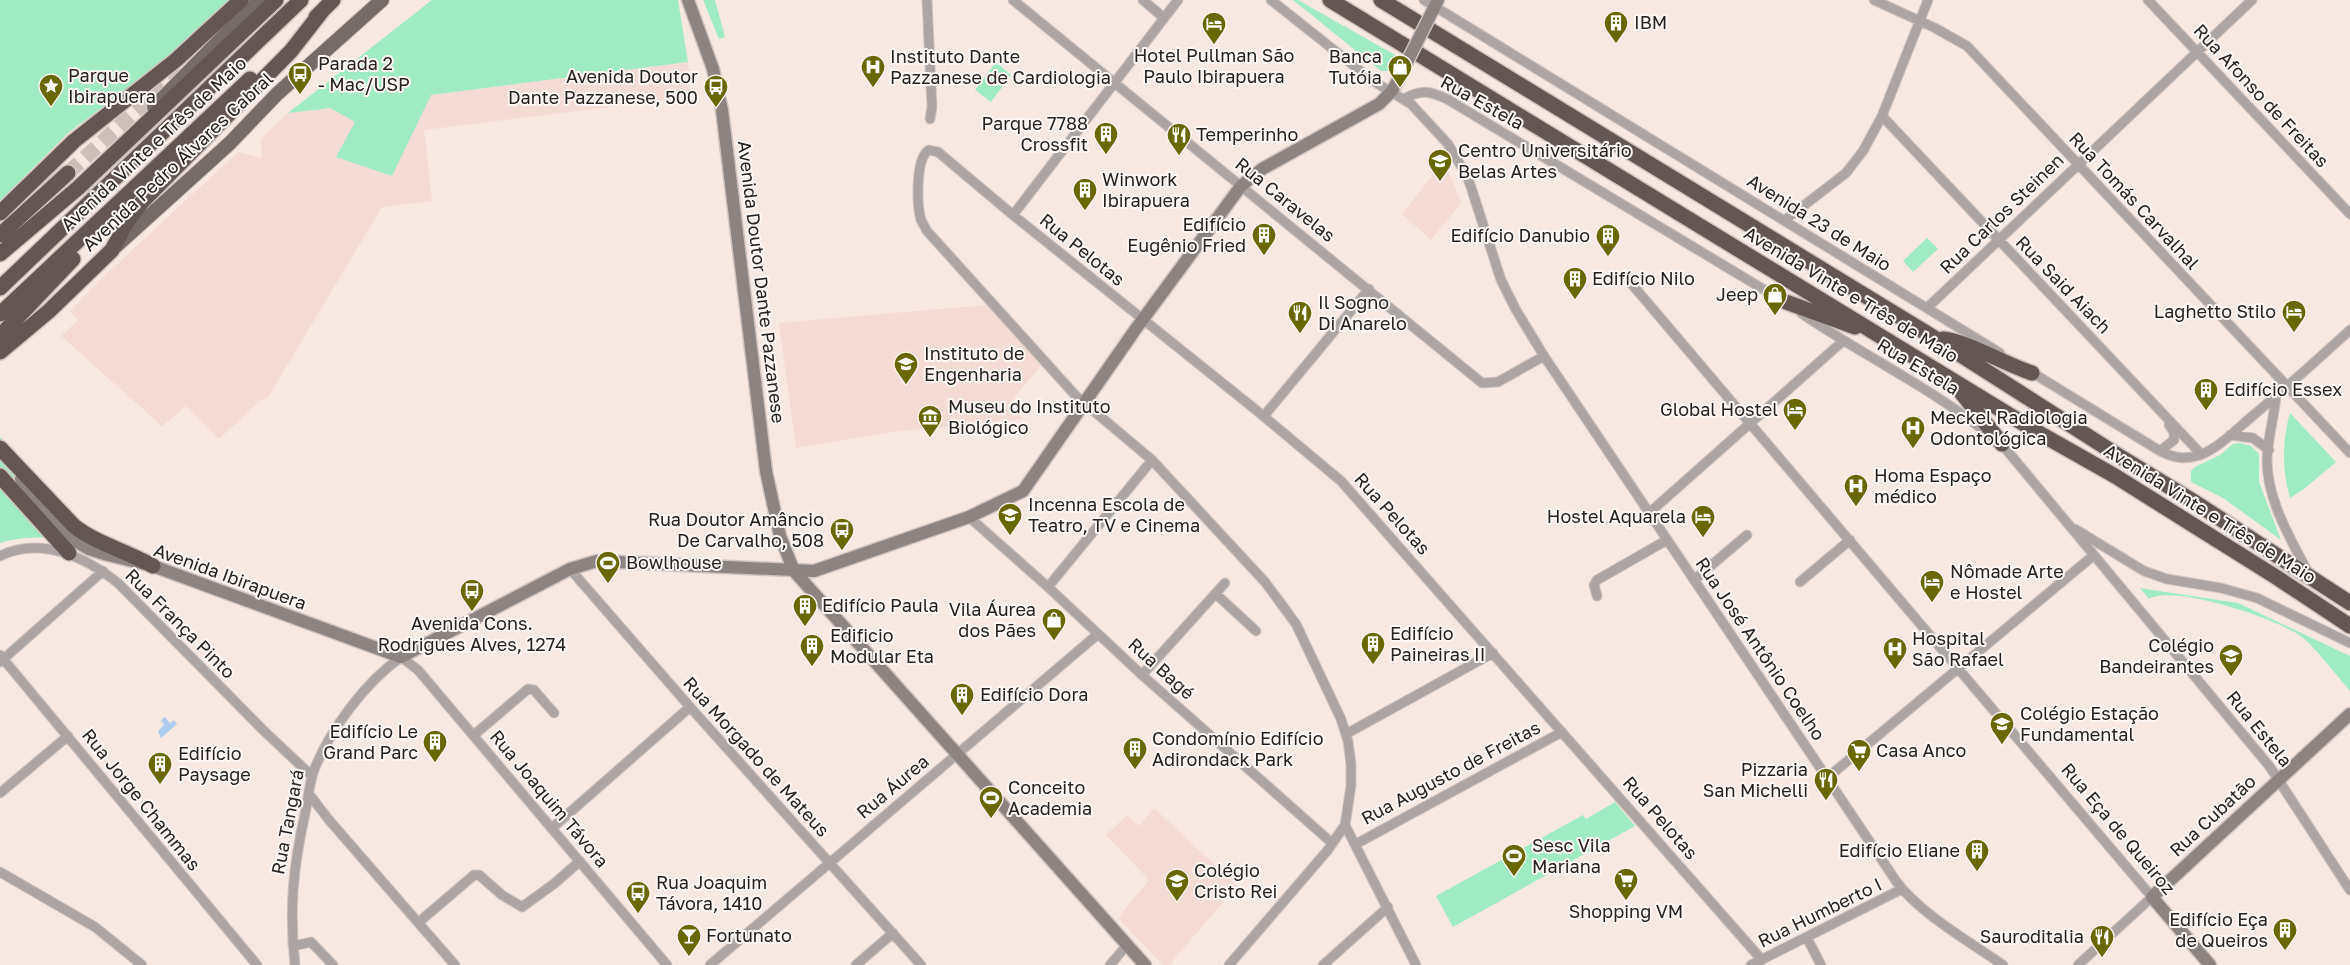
<svg xmlns="http://www.w3.org/2000/svg" width="2350" height="965" viewBox="0 0 2350 965" font-family="'Golos Text',sans-serif">
<rect width="100%" height="100%" fill="#f7e8e2"/>
<path fill="#f4dbd3" d="M688,62L691,97L424,130L432,201L382,207L268,397L261,400L219,439L186,406L162,426L61,336L78,320L70,311L100,280L238,152L262,158L261,139L288,113Z
M1444,161L1461,203L1431,240L1402,214Z
M987,305L1042,364L1007,406L1024,419L892,432L796,448L779,323Z
M1154,808L1237,886L1169,965H1163L1118,918L1149,880L1106,835L1127,815L1139,826Z"/>
<path fill="#a0ecc2" d="M0,0H236L171,56L69,132L0,201Z
M432,0H678L688,62L431,95L392,176L336,157L355,122L330,108L288,113Z
M703,0H715L725,37L719,39Z
M1293,0H1298L1397,56L1390,71H1381Z
M996,62L1011,75L991,102L975,90Z
M1927,238L1938,249L1913,272L1903,261Z
M2290,413L2336,462L2304,489L2290,498C2282,471 2282,440 2290,413Z
M0,437L73,522L57,538C37,537 19,537 0,543Z
M2240,443L2251,446L2259,454V482L2281,540L2223,498L2191,482V471L2195,467L2220,455L2233,444Z
M2140,588L2238,603L2350,656V691C2337,676 2316,648 2302,637C2278,619 2174,584 2149,599Z
M1615,802L1635,826L1453,927L1436,896L1583,815L1586,819Z"/>
<path fill="#afcbf2" d="M165,717L170,723L174,720L177,724L161,738L158,731L164,725L161,720Z"/>
<g fill="none" stroke-linecap="round" stroke-linejoin="round">
<path stroke="#cdc0bb" stroke-width="15" stroke-dasharray="15 8" stroke-linecap="butt" d="M68,173L161,88L215,33"/>
<defs>
<path id="street" d="M927,0L932,107L930,119
M1013,0L1482,383L1498,382L1544,356
M1143,0L1164,18
M1271,0L1373,81L1411,104L1448,144L1468,178L1501,280L1516,310L1544,356L1896,881C1919,913 1970,942 2003,965
M1424,0L2000,353
M1874,0L1935,28L1967,46L2350,453
M2148,0L2350,214
M1404,99C1421,89 1430,91 1447,99L1788,304
M1882,116L2201,454
M1013,215L1178,0
M1785,220L1846,173L1863,151L1882,116L1928,0
M1630,282L2152,897L2078,965
M1927,308L2252,0
M1801,313C1862,355 1930,387 1987,433
M2028,370L2160,451C2174,458 2185,460 2200,455C2218,448 2235,431 2249,419C2284,390 2317,360 2350,330
M2276,396C2274,418 2267,441 2267,462C2268,502 2291,540 2309,574
M1264,416L1369,289
M2230,435L2253,438L2269,450
M2000,442L2270,767L2350,890
M2160,451L2174,440V432L2169,425
M1649,513L1843,341
M969,517L1048,587L1142,675L1332,843
M2075,529L2144,571L2167,579L2221,588L2257,598L2350,643
M0,556C41,536 86,557 118,583L264,731L312,776
M570,569L690,707L921,965
M1694,580L1747,535
M1800,582L1850,540
M1048,587L1152,460
M1216,594L1256,631
M1597,596L1594,585L1597,580L1667,540
M0,655L257,965
M0,662L103,571
M1142,675L1225,583
M1346,734L1493,653
M474,735L528,689L534,690L554,713
M1827,778L2094,555
M0,793L68,736
M309,794L329,820L455,965
M1345,825L1416,965
M552,828L690,707
M1356,844L1562,732
M0,872L95,927L142,965
M419,922L474,875H479L502,895L522,907L555,883L580,861
M1807,938L1821,965
M293,946L311,942L333,965
M295,965C289,911 293,867 305,814C308,800 309,784 314,770C331,728 365,683 401,657L418,670L667,965
M710,965L1098,634
M856,965L893,933
M1110,965L1127,945
M1229,965L1327,851L1345,825L1351,786V764L1348,741L1341,719L1296,624L1265,582L1152,460L1076,396L927,231C925,227 923,224 921,220C917,206 915,158 929,150L938,152L944,157L1013,215L1256,410L1341,481L1762,960
M1323,965L1388,907
M1751,965L1902,889"/>
<path id="secondary" d="M688,0L713,69L722,110L766,471L780,536L794,571L1145,965
M1429,18L1438,0
M21,479L70,538L89,549L108,555L153,566L401,657L570,569L597,561L814,571L969,517L1023,491L1135,330L1241,186L1262,169L1379,104L1392,91L1398,80
M2210,965L2152,897L2350,714"/>
<path id="primary" d="M154,107L259,0
M116,246L230,143L277,94L382,0"/>
<path id="highway" d="M1330,0L2039,433L2115,476L2276,577L2350,626
M1381,0L1928,334L2119,456L2196,503L2350,603
M316,17L333,0
M0,213L74,141L176,60L241,0
M0,235L68,173
M0,254L78,188L276,0
M0,288L301,0
M1786,302L1855,327
M0,314L250,79
M0,336L73,259
M1943,339C1966,341 2007,365 2032,373
M0,352L49,311L112,250L127,222L142,202L291,51L323,10
M1957,387L2002,444
M0,448L74,526C97,544 127,551 153,566
M0,476L69,553"/>
</defs>
<use href="#street" stroke="#d1c4bf" stroke-width="11"/>
<use href="#secondary" stroke="#d1c4bf" stroke-width="15"/>
<use href="#primary" stroke="#d1c4bf" stroke-width="16"/>
<use href="#highway" stroke="#d1c4bf" stroke-width="18"/>
<use href="#street" stroke="#aca5a3" stroke-width="9"/>
<use href="#secondary" stroke="#8d8381" stroke-width="12"/>
<use href="#primary" stroke="#776b68" stroke-width="14"/>
<use href="#highway" stroke="#645753" stroke-width="15"/>
<defs>
<path id="secondary-bridge" d="M1398,80L1429,18"/>
</defs>
<use href="#secondary-bridge" stroke="#d1c4bf" stroke-width="15" stroke-linecap="butt"/>
<use href="#secondary-bridge" stroke="#8d8381" stroke-width="12"/>
</g>
<defs>
<symbol id="building-pin" viewBox="-11 -11 22 30"><path d="M0 17L-7.5 6A9.5 9.5 0 1 1 7.5 6Z" fill="#686700" stroke="#fdf7f5"/><path d="M-4-6H4V6H1V3H-1V6H-4ZM-2.5-4.3h1.7v1.8h-1.7ZM.8-4.3h1.7v1.8H.8ZM-2.5-1h1.7V.8h-1.7ZM.8-1h1.7V.8H.8Z" fill="#fff"/></symbol>
<symbol id="hotel-pin" viewBox="-11 -11 22 30"><path d="M0 17L-7.5 6A9.5 9.5 0 1 1 7.5 6Z" fill="#686700" stroke="#fdf7f5"/><path d="M-6-4.5h1.5V1H6V5H4.5V3h-9V5H-6ZM-4 0a1.8 1.8 0 1 1 3.6 0ZM.5 0V-2.5h3Q6-2.5 6 0Z" fill="#fff"/></symbol>
<symbol id="hospital-pin" viewBox="-11 -11 22 30"><path d="M0 17L-7.5 6A9.5 9.5 0 1 1 7.5 6Z" fill="#686700" stroke="#fdf7f5"/><path d="M-5-5h3v3.5h4V-5h3V5h-3V1.5h-4V5h-3Z" fill="#fff"/></symbol>
<symbol id="shop-pin" viewBox="-11 -11 22 30"><path d="M0 17L-7.5 6A9.5 9.5 0 1 1 7.5 6Z" fill="#686700" stroke="#fdf7f5"/><path d="M-5-2.5h2.3a2.7 3.5 0 0 1 5.4 0H5L5.5 6h-11ZM-1.5-2.5h3a1.5 2.3 0 0 0-3 0Z" fill="#fff"/></symbol>
<symbol id="bus-pin" viewBox="-11 -11 22 30"><path d="M0 17L-7.5 6A9.5 9.5 0 1 1 7.5 6Z" fill="#686700" stroke="#fdf7f5"/><path d="M-5-6H5V4H4V6H2V4H-2V6H-4V4H-5ZM-3.5-4V0h7V-4ZM-3.5 1.2v1.5H-2V1.2ZM2 1.2v1.5H3.5V1.2Z" fill="#fff"/></symbol>
<symbol id="sight-pin" viewBox="-11 -11 22 30"><path d="M0 17L-7.5 6A9.5 9.5 0 1 1 7.5 6Z" fill="#686700" stroke="#fdf7f5"/><path d="M0-6L1.8-2.2L6-1.7L2.9 1.2L3.7 5.4L0 3.3L-3.7 5.4L-2.9 1.2L-6-1.7L-1.8-2.2Z" fill="#fff"/></symbol>
<symbol id="restaurant-pin" viewBox="-11 -11 22 30"><path d="M0 17L-7.5 6A9.5 9.5 0 1 1 7.5 6Z" fill="#686700" stroke="#fdf7f5"/><path d="M-5-6h1v4h1v-4h1v4h1v-4h1v5L-1.5 .5V6h-2V.5L-5-1ZM5-6V6H3V1.5H1.5Q1.5-4 5-6Z" fill="#fff"/></symbol>
<symbol id="university-pin" viewBox="-11 -11 22 30"><path d="M0 17L-7.5 6A9.5 9.5 0 1 1 7.5 6Z" fill="#686700" stroke="#fdf7f5"/><path d="M0-5L7-2L0 1L-7-2ZM-4 1L0 2.5L4 1V4Q0 6-4 4Z" fill="#fff"/></symbol>
<symbol id="museum-pin" viewBox="-11 -11 22 30"><path d="M0 17L-7.5 6A9.5 9.5 0 1 1 7.5 6Z" fill="#686700" stroke="#fdf7f5"/><path d="M0-6L6-3V-2H-6V-3ZM-5-1h2V3h-2ZM-1-1h2V3h-2ZM3-1h2V3H3ZM-6 4H6V6H-6Z" fill="#fff"/></symbol>
<symbol id="stadium-pin" viewBox="-11 -11 22 30"><path d="M0 17L-7.5 6A9.5 9.5 0 1 1 7.5 6Z" fill="#686700" stroke="#fdf7f5"/><path d="M0-5a6.5 5 0 1 0 0 10a6.5 5 0 1 0 0-10ZM-3.5-1.8h7v3.6h-7Z" fill="#fff"/></symbol>
<symbol id="school-pin" viewBox="-11 -11 22 30"><path d="M0 17L-7.5 6A9.5 9.5 0 1 1 7.5 6Z" fill="#686700" stroke="#fdf7f5"/><path d="M0-5L7-2L0 1L-7-2ZM-4 1L0 2.5L4 1V4Q0 6-4 4Z" fill="#fff"/></symbol>
<symbol id="supermarket-pin" viewBox="-11 -11 22 30"><path d="M0 17L-7.5 6A9.5 9.5 0 1 1 7.5 6Z" fill="#686700" stroke="#fdf7f5"/><path d="M-6-5.5h2.5l.6 2H6L4.5 2H-2.5L-4.4-4H-6ZM-1.5 3.2a1.3 1.3 0 1 0 .1 0ZM3 3.2a1.3 1.3 0 1 0 .1 0Z" fill="#fff"/></symbol>
<symbol id="bar-pin" viewBox="-11 -11 22 30"><path d="M0 17L-7.5 6A9.5 9.5 0 1 1 7.5 6Z" fill="#686700" stroke="#fdf7f5"/><path d="M-6-5H6L.8 .8V4.5H3.5V6h-7V4.5H-.8V.8Z" fill="#fff"/></symbol>
</defs>
<g fill-rule="evenodd">
<use href="#building-pin" x="1602" y="9" width="28" height="38"/>
<use href="#hotel-pin" x="1200" y="10" width="28" height="38"/>
<use href="#hospital-pin" x="859" y="53" width="28" height="38"/>
<use href="#shop-pin" x="1386" y="53" width="28" height="38"/>
<use href="#bus-pin" x="286" y="60" width="28" height="38"/>
<use href="#sight-pin" x="37" y="72" width="28" height="38"/>
<use href="#bus-pin" x="702" y="73" width="28" height="38"/>
<use href="#building-pin" x="1092" y="120" width="28" height="38"/>
<use href="#restaurant-pin" x="1165" y="121" width="28" height="38"/>
<use href="#university-pin" x="1426" y="147" width="28" height="38"/>
<use href="#building-pin" x="1071" y="176" width="28" height="38"/>
<use href="#building-pin" x="1250" y="221" width="28" height="38"/>
<use href="#building-pin" x="1594" y="222" width="28" height="38"/>
<use href="#building-pin" x="1561" y="265" width="28" height="38"/>
<use href="#shop-pin" x="1761" y="281" width="28" height="38"/>
<use href="#hotel-pin" x="2280" y="298" width="28" height="38"/>
<use href="#restaurant-pin" x="1286" y="299" width="28" height="38"/>
<use href="#university-pin" x="892" y="350" width="28" height="38"/>
<use href="#building-pin" x="2192" y="376" width="28" height="38"/>
<use href="#hotel-pin" x="1781" y="396" width="28" height="38"/>
<use href="#museum-pin" x="916" y="403" width="28" height="38"/>
<use href="#hospital-pin" x="1899" y="414" width="28" height="38"/>
<use href="#hospital-pin" x="1842" y="472" width="28" height="38"/>
<use href="#university-pin" x="996" y="501" width="28" height="38"/>
<use href="#hotel-pin" x="1689" y="503" width="28" height="38"/>
<use href="#bus-pin" x="828" y="516" width="28" height="38"/>
<use href="#stadium-pin" x="594" y="549" width="28" height="38"/>
<use href="#hotel-pin" x="1918" y="568" width="28" height="38"/>
<use href="#bus-pin" x="458" y="577" width="28" height="38"/>
<use href="#building-pin" x="791" y="592" width="28" height="38"/>
<use href="#shop-pin" x="1040" y="606" width="28" height="38"/>
<use href="#building-pin" x="1359" y="630" width="28" height="38"/>
<use href="#building-pin" x="798" y="632" width="28" height="38"/>
<use href="#hospital-pin" x="1881" y="635" width="28" height="38"/>
<use href="#school-pin" x="2217" y="642" width="28" height="38"/>
<use href="#building-pin" x="948" y="681" width="28" height="38"/>
<use href="#school-pin" x="1988" y="710" width="28" height="38"/>
<use href="#building-pin" x="421" y="728" width="28" height="38"/>
<use href="#building-pin" x="1121" y="735" width="28" height="38"/>
<use href="#supermarket-pin" x="1845" y="737" width="28" height="38"/>
<use href="#building-pin" x="146" y="750" width="28" height="38"/>
<use href="#restaurant-pin" x="1812" y="766" width="28" height="38"/>
<use href="#stadium-pin" x="977" y="784" width="28" height="38"/>
<use href="#building-pin" x="1963" y="837" width="28" height="38"/>
<use href="#stadium-pin" x="1500" y="842" width="28" height="38"/>
<use href="#supermarket-pin" x="1612" y="866" width="28" height="38"/>
<use href="#school-pin" x="1163" y="867" width="28" height="38"/>
<use href="#bus-pin" x="624" y="879" width="28" height="38"/>
<use href="#building-pin" x="2271" y="916" width="28" height="38"/>
<use href="#bar-pin" x="675" y="922" width="28" height="38"/>
<use href="#restaurant-pin" x="2088" y="923" width="28" height="38"/>
</g>
<g text-anchor="middle" stroke-width="4" stroke-linejoin="round" paint-order="stroke">
<g font-size="18" fill="#26201e" stroke="#fdf7f5" text-anchor="start">
<text x="1634" y="29">IBM</text>
<text x="1214" y="62" text-anchor="middle">Hotel Pullman São<tspan x="1214" dy="21">Paulo Ibirapuera</tspan></text>
<text x="890" y="63">Instituto Dante<tspan x="890" dy="21">Pazzanese de Cardiologia</tspan></text>
<text x="1382" y="63" text-anchor="end">Banca<tspan x="1382" dy="21">Tutóia</tspan></text>
<text x="318" y="70">Parada 2<tspan x="318" dy="21">- Mac/USP</tspan></text>
<text x="68" y="82">Parque<tspan x="68" dy="21">Ibirapuera</tspan></text>
<text x="698" y="83" text-anchor="end">Avenida Doutor<tspan x="698" dy="21">Dante Pazzanese, 500</tspan></text>
<text x="1088" y="130" text-anchor="end">Parque 7788<tspan x="1088" dy="21">Crossfit</tspan></text>
<text x="1196" y="141">Temperinho</text>
<text x="1458" y="157">Centro Universitário<tspan x="1458" dy="21">Belas Artes</tspan></text>
<text x="1102" y="186">Winwork<tspan x="1102" dy="21">Ibirapuera</tspan></text>
<text x="1246" y="231" text-anchor="end">Edifício<tspan x="1246" dy="21">Eugênio Fried</tspan></text>
<text x="1590" y="242" text-anchor="end">Edifício Danubio</text>
<text x="1592" y="285">Edifício Nilo</text>
<text x="1758" y="301" text-anchor="end">Jeep</text>
<text x="1318" y="309">Il Sogno<tspan x="1318" dy="21">Di Anarelo</tspan></text>
<text x="2276" y="318" text-anchor="end">Laghetto Stilo</text>
<text x="924" y="360">Instituto de<tspan x="924" dy="21">Engenharia</tspan></text>
<text x="2224" y="396">Edifício Essex</text>
<text x="948" y="413">Museu do Instituto<tspan x="948" dy="21">Biológico</tspan></text>
<text x="1778" y="416" text-anchor="end">Global Hostel</text>
<text x="1930" y="424">Meckel Radiologia<tspan x="1930" dy="21">Odontológica</tspan></text>
<text x="1874" y="482">Homa Espaço<tspan x="1874" dy="21">médico</tspan></text>
<text x="1028" y="511">Incenna Escola de<tspan x="1028" dy="21">Teatro, TV e Cinema</tspan></text>
<text x="1686" y="523" text-anchor="end">Hostel Aquarela</text>
<text x="824" y="526" text-anchor="end">Rua Doutor Amâncio<tspan x="824" dy="21">De Carvalho, 508</tspan></text>
<text x="626" y="569">Bowlhouse</text>
<text x="1950" y="578">Nômade Arte<tspan x="1950" dy="21">e Hostel</tspan></text>
<text x="822" y="612">Edifício Paula</text>
<text x="1036" y="616" text-anchor="end">Vila Áurea<tspan x="1036" dy="21">dos Pães</tspan></text>
<text x="472" y="630" text-anchor="middle">Avenida Cons.<tspan x="472" dy="21">Rodrigues Alves, 1274</tspan></text>
<text x="1390" y="640">Edifício<tspan x="1390" dy="21">Paineiras II</tspan></text>
<text x="830" y="642">Edificio<tspan x="830" dy="21">Modular Eta</tspan></text>
<text x="1912" y="645">Hospital<tspan x="1912" dy="21">São Rafael</tspan></text>
<text x="2214" y="652" text-anchor="end">Colégio<tspan x="2214" dy="21">Bandeirantes</tspan></text>
<text x="980" y="701">Edifício Dora</text>
<text x="2020" y="720">Colégio Estação<tspan x="2020" dy="21">Fundamental</tspan></text>
<text x="418" y="738" text-anchor="end">Edifício Le<tspan x="418" dy="21">Grand Parc</tspan></text>
<text x="1152" y="745">Condomínio Edifício<tspan x="1152" dy="21">Adirondack Park</tspan></text>
<text x="1876" y="757">Casa Anco</text>
<text x="178" y="760">Edifício<tspan x="178" dy="21">Paysage</tspan></text>
<text x="1808" y="776" text-anchor="end">Pizzaria<tspan x="1808" dy="21">San Michelli</tspan></text>
<text x="1008" y="794">Conceito<tspan x="1008" dy="21">Academia</tspan></text>
<text x="1532" y="852">Sesc Vila<tspan x="1532" dy="21">Mariana</tspan></text>
<text x="1960" y="857" text-anchor="end">Edifício Eliane</text>
<text x="1194" y="877">Colégio<tspan x="1194" dy="21">Cristo Rei</tspan></text>
<text x="656" y="889">Rua Joaquim<tspan x="656" dy="21">Távora, 1410</tspan></text>
<text x="1626" y="918" text-anchor="middle">Shopping VM</text>
<text x="2268" y="926" text-anchor="end">Edifício Eça<tspan x="2268" dy="21">de Queiros</tspan></text>
<text x="706" y="942">Fortunato</text>
<text x="2084" y="943" text-anchor="end">Sauroditalia</text>
</g>
<g font-size="18" fill="#26201e" stroke="#fdf7f5">
<text transform="translate(2261 96) rotate(47)" y="6">Rua Afonso de Freitas</text>
<text transform="translate(1482 103) rotate(29)" y="6">Rua Estela</text>
<text transform="translate(154 144) rotate(-43)" y="6">Avenida Vinte e Três de Maio</text>
<text transform="translate(178 162) rotate(-43)" y="6">Avenida Pedro Álvares Cabral</text>
<text transform="translate(1285 200) rotate(39)" y="6">Rua Caravelas</text>
<text transform="translate(2134 201) rotate(47)" y="6">Rua Tomás Carvalhal</text>
<text transform="translate(2002 214) rotate(-44)" y="6">Rua Carlos Steinen</text>
<text transform="translate(1819 223) rotate(32)" y="6">Avenida 23 de Maio</text>
<text transform="translate(1082 250) rotate(39)" y="6">Rua Pelotas</text>
<text transform="translate(761 282) rotate(83)" y="6">Avenida Doutor Dante Pazzanese</text>
<text transform="translate(2063 285) rotate(46)" y="6">Rua Said Aiach</text>
<text transform="translate(1851 295) rotate(31)" y="6">Avenida Vinte e Três de Maio</text>
<text transform="translate(1918 367) rotate(31)" y="6">Rua Estela</text>
<text transform="translate(1392 514) rotate(48)" y="6">Rua Pelotas</text>
<text transform="translate(2210 514) rotate(32)" y="6">Avenida Vinte e Três de Maio</text>
<text transform="translate(230 577) rotate(20)" y="6">Avenida Ibirapuera</text>
<text transform="translate(180 624) rotate(45)" y="6">Rua França Pinto</text>
<text transform="translate(1760 649) rotate(56)" y="6">Rua José Antônio Coelho</text>
<text transform="translate(1161 669) rotate(42)" y="6">Rua Bagé</text>
<text transform="translate(2259 729) rotate(51)" y="6">Rua Estela</text>
<text transform="translate(756 757) rotate(48)" y="6">Rua Morgado de Mateus</text>
<text transform="translate(1451 773) rotate(-28)" y="6">Rua Augusto de Freitas</text>
<text transform="translate(893 787) rotate(-40)" y="6">Rua Áurea</text>
<text transform="translate(549 799) rotate(50)" y="6">Rua Joaquim Távora</text>
<text transform="translate(141 800) rotate(51)" y="6">Rua Jorge Chammas</text>
<text transform="translate(2213 816) rotate(-43)" y="6">Rua Cubatão</text>
<text transform="translate(1660 818) rotate(49)" y="6">Rua Pelotas</text>
<text transform="translate(288 822) rotate(-79)" y="6">Rua Tangará</text>
<text transform="translate(2118 829) rotate(50)" y="6">Rua Eça de Queiroz</text>
<text transform="translate(1820 913) rotate(-26)" y="6">Rua Humberto I</text>
</g>
</g>
</svg>
